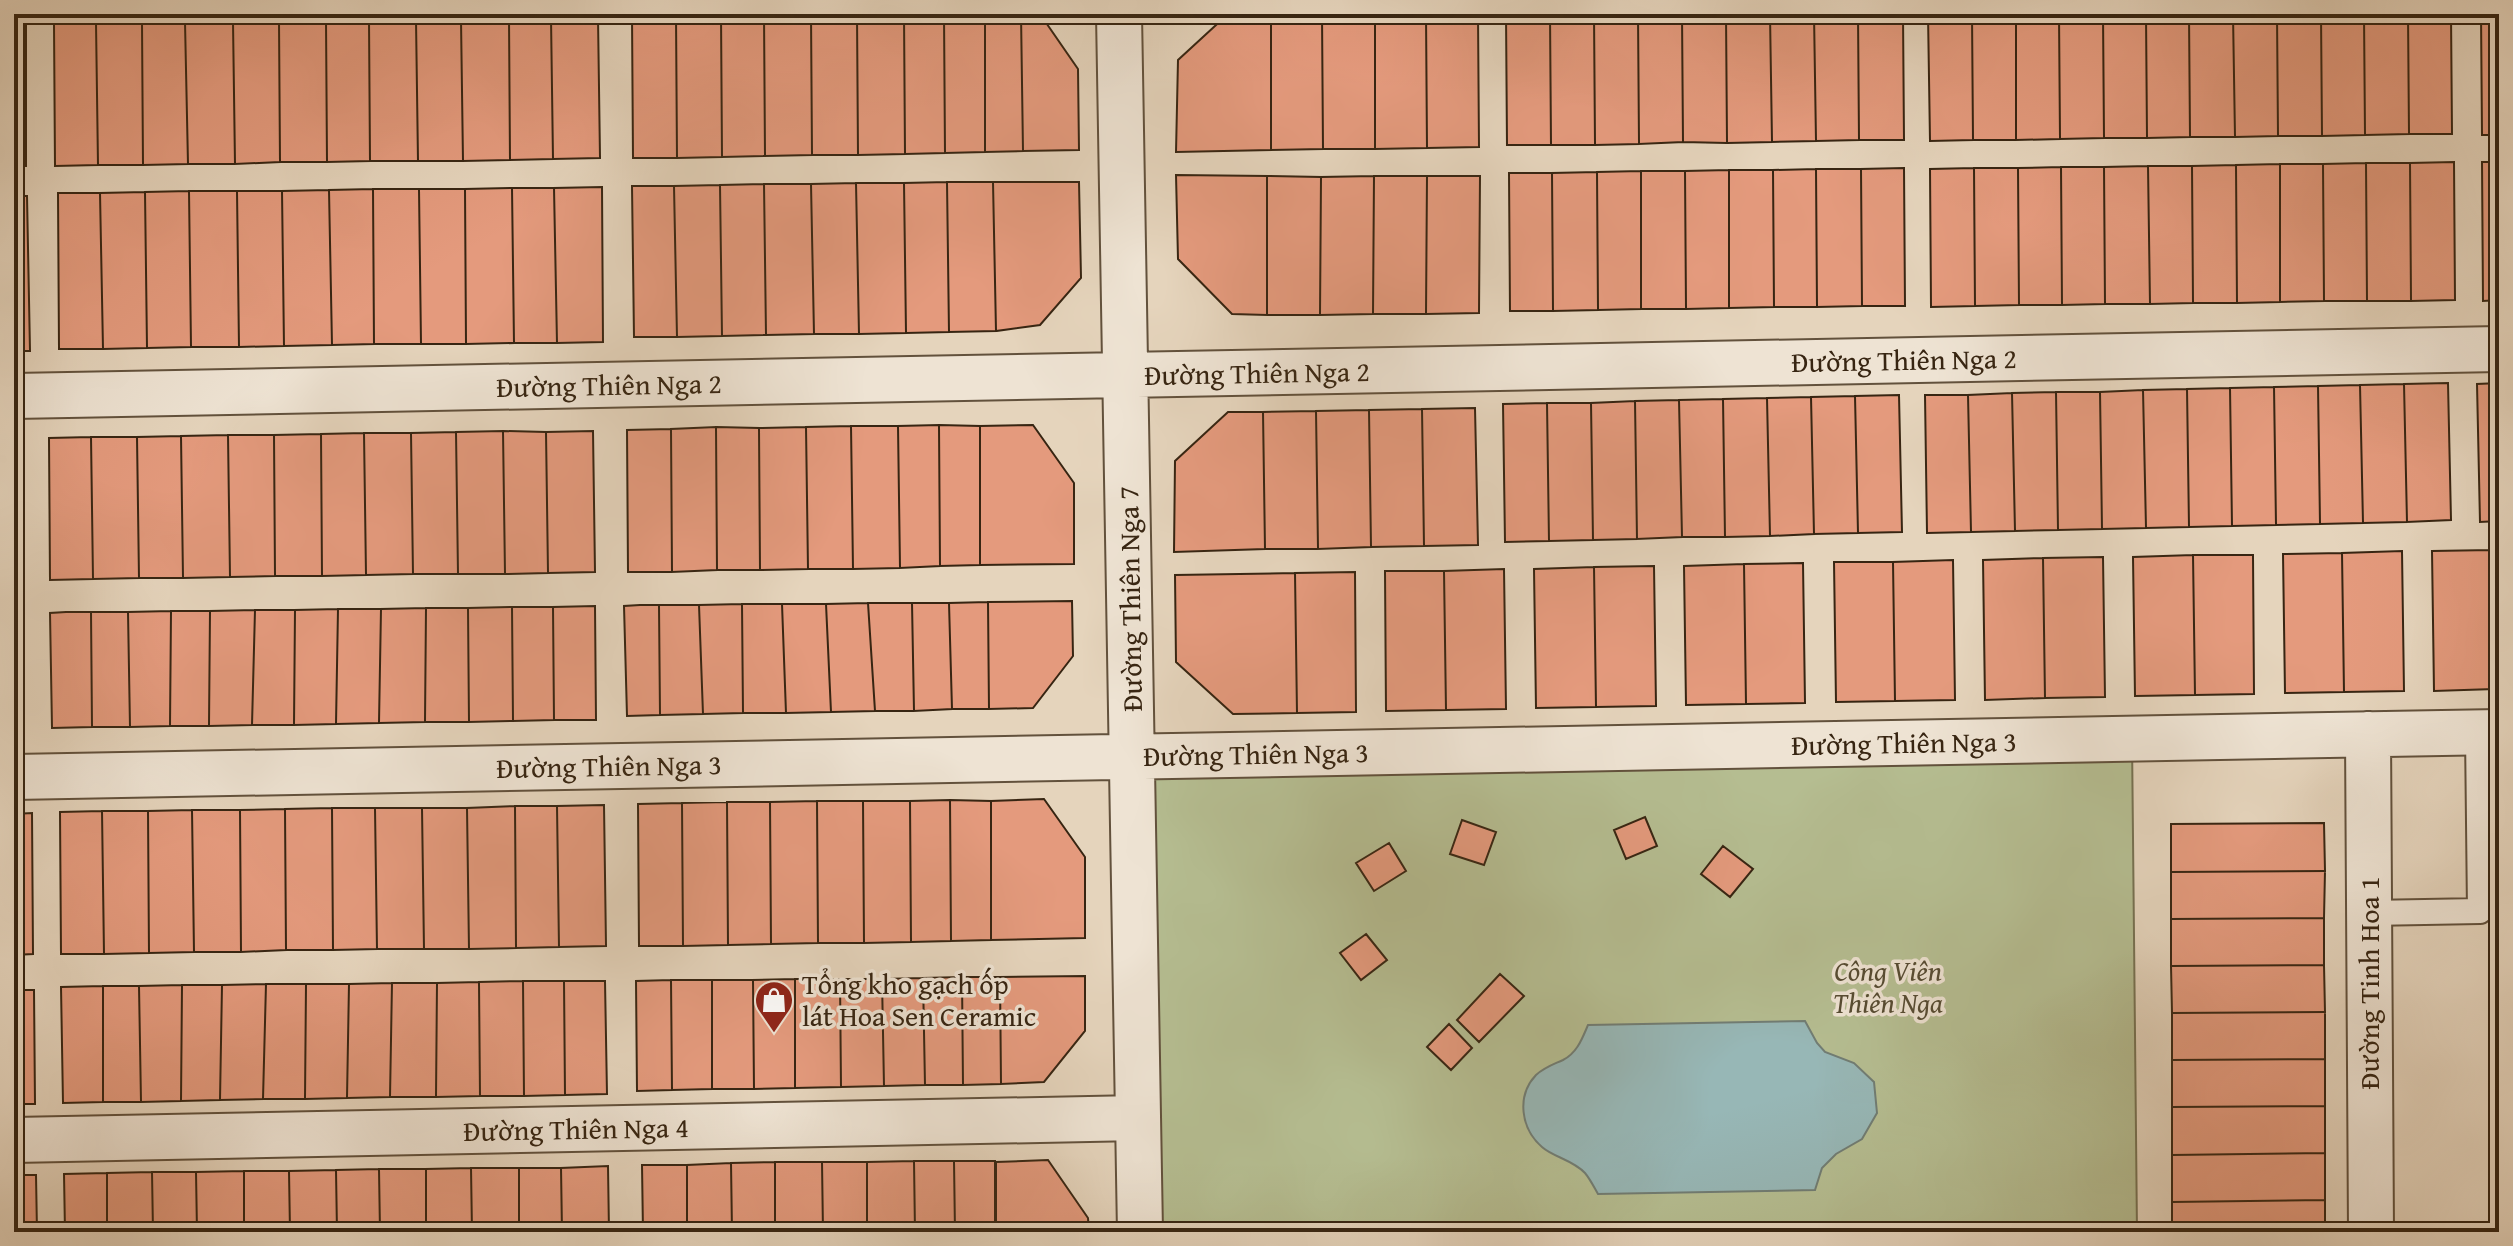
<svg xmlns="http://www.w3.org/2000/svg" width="2513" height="1246" viewBox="0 0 2513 1246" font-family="'Gentium Book Plus',serif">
<rect width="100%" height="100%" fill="#e5d4bc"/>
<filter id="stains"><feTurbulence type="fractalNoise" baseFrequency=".0025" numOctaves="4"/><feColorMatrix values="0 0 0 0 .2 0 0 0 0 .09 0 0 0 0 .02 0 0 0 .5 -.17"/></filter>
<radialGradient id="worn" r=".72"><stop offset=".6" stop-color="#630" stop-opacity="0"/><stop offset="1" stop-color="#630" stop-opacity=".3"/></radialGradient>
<path fill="#b5bd91" stroke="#767152" stroke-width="2" d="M2132,739L2137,1232H1140L1132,757Z"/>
<path fill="#97b7b6" stroke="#717d74" stroke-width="2" d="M1805,1021L1817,1043L1825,1052L1854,1063L1874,1082L1877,1113L1862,1139L1836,1154L1822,1168L1815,1190L1598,1194C1594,1187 1590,1179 1585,1173C1573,1160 1553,1157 1542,1147C1521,1129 1516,1096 1536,1075C1545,1067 1552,1065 1563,1060C1577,1053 1582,1039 1588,1025Z"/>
<path fill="#e49a7d" stroke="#372512" stroke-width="2" d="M721,14H764L765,156L722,157Z
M721,14L722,157L677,158L676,15Z
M764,14H811L812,155L765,156Z
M811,14H857L858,155H812Z
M857,14H904L905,154L858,155Z
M904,14H944L945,153L905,154Z
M944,14H985V152L945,153Z
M985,14H1021L1023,151L985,152Z
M1021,14H1040L1078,69L1079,150L1023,151Z
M1228,14H1271V150L1176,152L1178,60Z
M1271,14H1322L1323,149L1271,150Z
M1322,14H1375V149H1323Z
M1375,14H1426L1427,148L1375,149Z
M1426,14H1478L1479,147L1427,148Z
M1506,14H1550L1551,145H1507Z
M1550,14H1594L1595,145H1551Z
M1594,14H1638L1639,144L1595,145Z
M1638,14H1682L1683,142L1639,144Z
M1682,14H1726L1727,143L1683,142Z
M1726,14H1770L1772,142L1727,143Z
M1770,14H1814L1816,141L1772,142Z
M1814,14H1858L1859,140L1816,141Z
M1858,14H1903L1904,140H1859Z
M1928,14H1972L1973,140L1930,141Z
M1972,14H2016V140H1973Z
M2016,14H2059L2060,139L2016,140Z
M2059,14H2103L2104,138L2060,139Z
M2103,14H2146L2147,138H2104Z
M2146,14H2189L2190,137L2147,138Z
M2189,14H2233L2235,137H2190Z
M2233,14H2277L2278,136L2235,137Z
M2277,14H2321L2322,136H2278Z
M2321,14H2364L2365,135L2322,136Z
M2364,14H2408L2409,134L2365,135Z
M2408,14H2451L2452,134H2409Z
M2481,14H2499V135H2482Z
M676,15L677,158H633L632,16Z
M598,17L600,158L553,159L551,18Z
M509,18L510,160L463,161L461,20Z
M509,18H551L553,159L510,160Z
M326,20H369L370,161L327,162Z
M326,20L327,162H280L279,21Z
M369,20H416L418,161H370Z
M416,20H461L463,161H418Z
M279,21L280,162L235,164L233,22Z
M185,22H233L235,164H188Z
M185,22L188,164L143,165L142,23Z
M96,23H142L143,165H98Z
M96,23L98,165L55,166L54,24Z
M14,25H26V166H14Z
M2454,162L2455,300L2411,301L2410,163Z
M2482,162H2499V300L2483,301Z
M2366,163H2410L2411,301H2367Z
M2366,163L2367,301H2324L2323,164Z
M2280,164H2323L2324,301L2280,302Z
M2280,164V302L2237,303L2236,165Z
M2236,165L2237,303H2193L2192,166Z
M2148,166H2192L2193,303L2150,304Z
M2148,166L2150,304H2105L2104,167Z
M2061,167H2104L2105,304L2062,305Z
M2061,167L2062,305H2019L2018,168Z
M1904,168L1905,306H1862L1861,169Z
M1974,168H2018L2019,305L1975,306Z
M1974,168L1975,306L1931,307L1930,169Z
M1816,169L1817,307H1774L1773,170Z
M1816,169H1861L1862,306L1817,307Z
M1729,170V308L1686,309L1685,171Z
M1729,170H1773L1774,307L1729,308Z
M1641,171V309L1598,310L1597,172Z
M1641,171H1685L1686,309H1641Z
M1597,172L1598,310L1553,311L1552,173Z
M1509,173H1552L1553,311H1510Z
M1176,175L1267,176V315L1232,314L1178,259Z
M1267,176L1321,177L1320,315H1267Z
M1374,176H1427L1426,314H1373Z
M1374,176L1373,314L1320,315L1321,177Z
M1427,176H1480L1479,313L1426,314Z
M947,182H993L996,331L949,332Z
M947,182L949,332L906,333L904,183Z
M993,182H1079L1081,278L1040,325L996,331Z
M856,183H904L906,333L859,334Z
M856,183L859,334H814L811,184Z
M764,184H811L814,334L766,335Z
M764,184L766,335L722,336L720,185Z
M720,185L722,336L677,337L674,186Z
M632,186H674L677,337H634Z
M602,187L603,342L557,343L554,188Z
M512,188H554L557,343H514Z
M512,188L514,343L466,344L465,189Z
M373,189H419L421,344H374Z
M373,189L374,344L332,345L329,190Z
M419,189H465L466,344H421Z
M329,190L332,345L284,346L282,191Z
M189,191H237L239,347H191Z
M189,191L191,347L147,348L145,192Z
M237,191H282L284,346L239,347Z
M145,192L147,348L103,349L100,193Z
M58,193H100L103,349H59Z
M14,196H27L30,351H14Z
M2448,383L2451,520L2407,522L2404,384Z
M2499,383V521L2480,522L2477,384Z
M2404,384L2407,522L2363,523L2360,385Z
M2360,385L2363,523L2320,524L2318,386Z
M2318,386L2320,524L2276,525L2274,387Z
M2274,387L2276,525L2232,526L2230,388Z
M2230,388L2232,526L2189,527L2187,389Z
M2187,389L2189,527L2146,528L2143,390Z
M2143,390L2146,528L2102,529L2100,392Z
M2056,392H2100L2102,529L2058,530Z
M2056,392L2058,530L2015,531L2012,393Z
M2012,393L2015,531L1971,532L1968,395Z
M1899,395L1902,532L1858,533L1855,396Z
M1925,395H1968L1971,532L1927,533Z
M1855,396L1858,533L1814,534L1811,397Z
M1811,397L1814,534L1770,536L1767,398Z
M1767,398L1770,536L1725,537L1723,399Z
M1723,399L1725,537H1682L1679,400Z
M1679,400L1682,537L1637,539L1635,401Z
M1635,401L1637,539L1593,540L1591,403Z
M1547,403L1549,541L1505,542L1503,404Z
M1547,403H1591L1593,540L1549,541Z
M1475,408L1478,545L1424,546L1422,409Z
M1422,409L1424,546L1371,547L1369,410Z
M1369,410L1371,547L1318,549L1316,411Z
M1316,411L1318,549H1265L1263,412Z
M1228,412H1263L1265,549L1174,552L1175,461Z
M939,425L940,566L900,568L898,426Z
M939,425L980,426V565L940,566Z
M1033,425L1074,483V564L980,565V426Z
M851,426L853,569H808L806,427Z
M851,426H898L900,568L853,569Z
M716,427L717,570L672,572L671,429Z
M716,427L759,428L760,570H717Z
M806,427L808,569L760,570L759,428Z
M671,429L672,572H628L627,430Z
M503,431L505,574H458L456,432Z
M503,431L546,432L548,573L505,574Z
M593,431L595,572L548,573L546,432Z
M456,432L458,574H413L411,433Z
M364,433L366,575L322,576L321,434Z
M364,433H411L413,574L366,575Z
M321,434L322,576H275L274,435Z
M228,435L230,577L183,578L181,436Z
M228,435H274L275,576L230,577Z
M181,436L183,578H139L137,437Z
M91,437L93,579L50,580L49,438Z
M91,437H137L139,578L93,579Z
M14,439H21L22,580H14Z
M2492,550H2499V689H2494Z
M2492,550L2494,689L2434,691L2432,551Z
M2402,551L2404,691L2344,692L2342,553Z
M2342,553L2344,692L2285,693L2283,554Z
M2193,555H2253L2254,694L2195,695Z
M2193,555L2195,695L2135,696L2133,557Z
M2103,557L2105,697L2045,698L2043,558Z
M2043,558L2045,698L1985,700L1983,560Z
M1953,560L1955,700L1895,701L1893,562Z
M1834,562H1893L1895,701L1836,702Z
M1803,563L1805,703L1746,704L1744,564Z
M1744,564L1746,704L1686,705L1684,566Z
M1654,566L1656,706L1596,707L1594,567Z
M1594,567L1596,707L1536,708L1534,569Z
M1504,569L1506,709L1446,710L1444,571Z
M1385,571H1444L1446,710L1386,711Z
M1355,572L1356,712L1297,713L1295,573Z
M1295,573L1297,713L1233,714L1176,662L1175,575Z
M1072,601L1073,656L1033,708L989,709L988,602Z
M988,602L989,709H952L949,603Z
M868,603L875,711L831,712L826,604Z
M868,603H912L914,711H875Z
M912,603H949L952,709L914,711Z
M742,604L743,713L703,714L699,605Z
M742,604H782L786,713H743Z
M782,604H826L831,712L786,713Z
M640,605H659L660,715L627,716L624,606Z
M659,605H699L703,714L660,715Z
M595,606L596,720H554L553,607Z
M512,607L513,721L469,722L468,608Z
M512,607H553L554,720L513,721Z
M426,608L425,722L379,723L381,609Z
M426,608H468L469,722H425Z
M338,609L336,724L294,725L295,610Z
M338,609H381L379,723L336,724Z
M255,610L252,725L209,726L210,611Z
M255,610H295L294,725H252Z
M171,611L170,726L130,727L128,612Z
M171,611H210L209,726H170Z
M66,612H91L92,727L52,728L50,613Z
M91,612H128L130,727H92Z
M14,614H21L22,729H14Z
M1044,799L1085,857V938L991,940V801Z
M950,800L991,801V940L951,941Z
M950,800L951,941L911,942L910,801Z
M817,801H863L864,943H818Z
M817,801L818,943L771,944L770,802Z
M863,801H910L911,942L864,943Z
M727,802H770L771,944L728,945Z
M727,802L728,945L683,946L682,803Z
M682,803L683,946H639L638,804Z
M604,805L606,946L559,947L557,806Z
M515,806H557L559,947L516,948Z
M515,806L516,948L469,949L467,808Z
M332,808H375L377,949L333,950Z
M332,808L333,950H286L285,809Z
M375,808H422L424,949H377Z
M422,808H467L469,949H424Z
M285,809L286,950L241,952L240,810Z
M192,810H240L241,952H194Z
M192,810L194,952L149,953L148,811Z
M102,811H148L149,953L104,954Z
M102,811L104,954H61L60,812Z
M32,813L33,954L14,955V814Z
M1645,817L1657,846L1626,859L1614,830Z
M1462,820L1496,832L1484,865L1450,854Z
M2324,823L2325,871L2171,872V824Z
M1389,843L1406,871L1374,891L1356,863Z
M1723,846L1753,869L1730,897L1701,874Z
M2325,871L2324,918L2171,919V872Z
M2324,918V965L2171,966V919Z
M1366,934L1387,960L1361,980L1340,953Z
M2324,965L2325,1012L2172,1013L2171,966Z
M1500,974L1524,996L1479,1042L1457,1020Z
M1085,976V1031L1044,1082L1001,1084L1000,977Z
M962,977H1000L1001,1084L963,1085Z
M962,977L963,1085H925L923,978Z
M923,978L925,1085L884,1086L882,979Z
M795,979H840L841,1087L795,1088Z
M795,979V1088L754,1089L753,980Z
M840,979H882L884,1086L841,1087Z
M671,980H712V1089L672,1090Z
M671,980L672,1090L637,1091L636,981Z
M712,980H753L754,1089H712Z
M523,981H564L565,1095L524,1096Z
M523,981L524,1096H480L479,982Z
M564,981H605L607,1094L565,1095Z
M479,982L480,1096L436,1097L437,983Z
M392,983H437L436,1097H390Z
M392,983L390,1097L347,1098L349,984Z
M266,984H306L305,1099H263Z
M266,984L263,1099L220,1100L222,985Z
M306,984H349L347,1098L305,1099Z
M182,985H222L220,1100L181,1101Z
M182,985L181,1101L141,1102L139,986Z
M103,986H139L141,1102H103Z
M103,986V1102L63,1103L61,987Z
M14,990H34L35,1104H14Z
M2325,1012V1059L2172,1060V1013Z
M1449,1024L1472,1048L1451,1070L1427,1047Z
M2325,1059V1106L2172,1107V1060Z
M2325,1106V1153L2172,1155V1107Z
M2325,1153V1200L2172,1202V1155Z
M1048,1160L1088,1218L1089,1232H996V1162Z
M914,1161H954L955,1232H915Z
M914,1161L915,1232H867V1162Z
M954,1161H995V1232H955Z
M775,1162V1232H732L731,1163Z
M775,1162H822L823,1232H775Z
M822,1162H867V1232H823Z
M731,1163L732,1232H687V1165Z
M642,1165H687V1232H643Z
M608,1166L609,1232H562L561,1168Z
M471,1168H519V1232H472Z
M471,1168L472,1232H426V1169Z
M519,1168H561L562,1232H519Z
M379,1169H426V1232H380Z
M379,1169L380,1232H337L336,1170Z
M336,1170L337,1232H290L289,1171Z
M244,1171H289L290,1232H244Z
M244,1171V1232H197L196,1172Z
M152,1172H196L197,1232H153Z
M152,1172L153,1232H107V1173Z
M107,1173V1232H65L64,1174Z
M14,1175H36L37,1232H14Z
M2325,1200V1232H2172V1202Z"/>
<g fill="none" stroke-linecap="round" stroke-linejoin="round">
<defs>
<path id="service" d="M2369,913L2480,911L2478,733"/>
<path id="minor" d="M1119,14L1140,1232
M14,396L2499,349
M2368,734L2371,1232
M14,777L2499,732
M14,1140L1138,1118"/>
</defs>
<use href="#service" stroke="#62513c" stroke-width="28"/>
<use href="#minor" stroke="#62513c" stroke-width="48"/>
<use href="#service" stroke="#eee3d3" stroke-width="24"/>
<use href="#minor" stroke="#eee3d3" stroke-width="44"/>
</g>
<defs>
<symbol id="shop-pin" viewBox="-11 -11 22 30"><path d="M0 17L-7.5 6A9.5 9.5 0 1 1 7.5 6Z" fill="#8f2418" stroke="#eee3d3"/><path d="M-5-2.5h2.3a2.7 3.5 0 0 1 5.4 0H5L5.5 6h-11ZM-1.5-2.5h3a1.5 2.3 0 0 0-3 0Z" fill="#fff"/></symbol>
</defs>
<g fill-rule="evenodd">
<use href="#shop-pin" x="752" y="978" width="44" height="60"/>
</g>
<g text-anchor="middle" stroke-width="7" stroke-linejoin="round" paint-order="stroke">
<g font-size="28" fill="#372512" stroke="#eee3d3">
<text transform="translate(1904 360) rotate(-1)" y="10">Đường Thiên Nga 2</text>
<text transform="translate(1257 373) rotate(-1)" y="10">Đường Thiên Nga 2</text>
<text transform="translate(609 385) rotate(-1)" y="10">Đường Thiên Nga 2</text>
<text transform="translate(1130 599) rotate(-91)" y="10">Đường Thiên Nga 7</text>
<text transform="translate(1904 743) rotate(-1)" y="10">Đường Thiên Nga 3</text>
<text transform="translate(1256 754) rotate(-1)" y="10">Đường Thiên Nga 3</text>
<text transform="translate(609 766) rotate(-1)" y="10">Đường Thiên Nga 3</text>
<text transform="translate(2369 983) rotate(-90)" y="10">Đường Tinh Hoa 1</text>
<text transform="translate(576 1129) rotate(-1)" y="10">Đường Thiên Nga 4</text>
</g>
<g font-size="28" font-style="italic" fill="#564b32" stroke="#eee3d3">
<text x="1888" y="981">Công Viên<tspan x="1888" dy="32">Thiên Nga</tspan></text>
</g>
<g font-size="28" fill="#372512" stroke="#eee3d3" text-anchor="start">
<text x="802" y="994">Tổng kho gạch ốp<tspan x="802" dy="32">lát Hoa Sen Ceramic</tspan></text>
</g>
</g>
<rect width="2513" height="1246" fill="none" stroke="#e5d4bc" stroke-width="48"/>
<rect x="16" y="16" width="2481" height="1214" fill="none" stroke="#372512" stroke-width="4"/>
<rect x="24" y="24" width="2465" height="1198" fill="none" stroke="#372512" stroke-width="2"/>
<rect width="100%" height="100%" filter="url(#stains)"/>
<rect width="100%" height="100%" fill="url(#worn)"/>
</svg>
